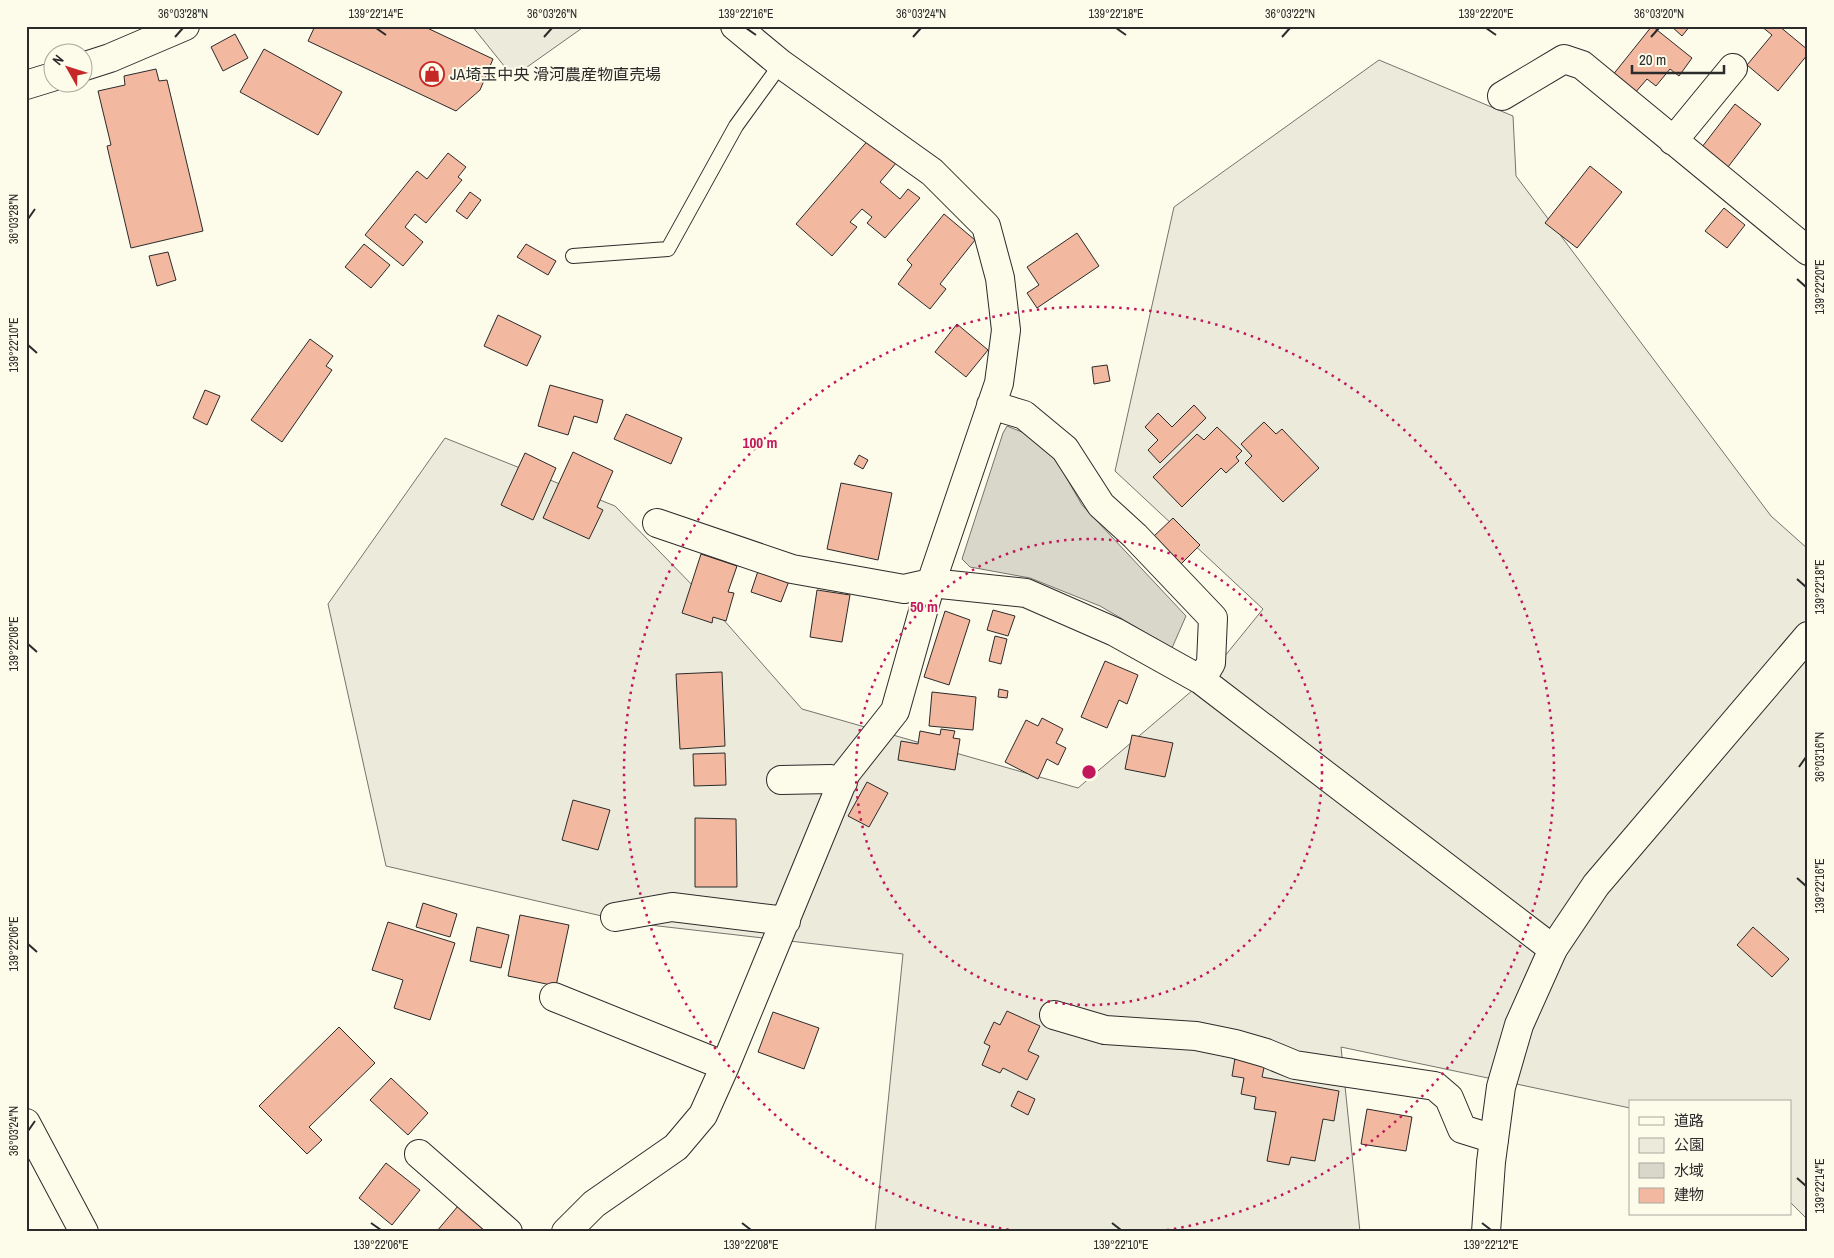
<svg xmlns="http://www.w3.org/2000/svg" width="1834" height="1258" viewBox="0 0 1834 1258" font-family="'Archivo Narrow','Noto Sans JP',sans-serif">
<rect width="100%" height="100%" fill="#fdfbea"/>
<path fill="#ecebdb" stroke="#74746e" d="M1379,60L1513,116L1516,176L1771,516L1808,549V1220L1790,1202V1102H1630V1108L1341,1047L1360,1232H875L903,954L632,923L386,866L328,604L445,438L615,506L700,593L802,709L1078,788L1207,678L1263,609L1115,471L1174,207Z"/>
<path fill="#eceadb" stroke="#74746e" d="M472,26H585L513,77Z"/>
<path fill="#d8d7c9" stroke="#74746e" d="M1007,426L1022,432L1054,456L1082,505L1186,616L1172,648L1100,606L1030,578L970,567L962,559L1003,433Z"/>
<path fill="#f2b8a0" stroke="#2b2b2b" d="M315,26H423L493,59L480,90L456,111L308,41Z
M1652,26L1692,58L1679,76L1670,69L1656,86L1647,79L1634,94L1612,76Z
M1671,26H1690L1682,36Z
M1761,26H1779L1808,50V54L1778,91L1747,65L1772,35Z
M235,34L248,58L223,71L211,47Z
M264,49L342,92L318,135L240,92Z
M156,69L159,81L167,80L203,231L131,248L107,146L111,145L98,91L125,85L124,76Z
M1735,104L1761,124L1728,167L1702,147Z
M870,138L897,162L880,182L900,199L908,189L920,198L885,238L867,223L872,217L862,209L850,222L857,227L832,256L796,224Z
M448,153L466,167L458,177L462,180L426,223L415,214L405,227L423,242L403,266L365,235L417,171L427,179Z
M1590,166L1622,192L1577,248L1545,223Z
M470,192L481,200L467,219L456,211Z
M1724,208L1745,225L1727,248L1705,231Z
M944,214L975,240L940,284L946,289L930,309L898,284L912,265L907,260Z
M1077,233L1099,266L1037,308L1027,293L1039,285L1027,267Z
M364,244L390,265L371,288L345,267Z
M526,244L556,261L548,275L517,257Z
M168,252L176,280L157,286L149,256Z
M498,315L541,336L527,366L484,346Z
M957,324L988,350L966,377L935,352Z
M310,339L333,356L326,366L332,370L282,442L251,420Z
M1107,365L1110,381L1094,384L1092,367Z
M550,385L603,400L597,423L574,416L568,435L538,426Z
M205,390L220,396L207,425L193,418Z
M1194,405L1206,418L1160,463L1148,450L1158,440L1145,427L1158,413L1172,427Z
M626,414L682,438L671,464L614,439Z
M1264,422L1276,434L1282,429L1319,468L1283,502L1245,463L1252,456L1241,444Z
M1217,427L1242,451L1236,457L1239,461L1226,473L1221,468L1182,507L1153,477L1197,434L1204,440Z
M573,452L613,471L597,507L603,510L589,539L543,518Z
M525,453L556,468L533,520L501,505Z
M859,455L868,460L863,469L854,464Z
M841,483L892,493L878,560L827,549Z
M1173,518L1200,545L1179,566L1152,538Z
M701,554L737,566L728,592L734,593L726,621L713,617L712,623L682,613Z
M758,571L789,581L781,602L751,592Z
M817,590L850,595L842,642L810,637Z
M993,610L1015,616L1008,636L987,630Z
M945,611L970,620L949,685L924,677Z
M995,636L1007,639L1001,664L989,661Z
M1105,661L1138,675L1127,704L1119,700L1107,728L1081,717Z
M722,672L725,746L680,749L676,674Z
M999,689L1008,691L1007,698L998,697Z
M932,692L976,697L973,730L929,726Z
M1042,718L1063,729L1056,743L1066,748L1058,765L1047,759L1038,779L1005,762L1026,720L1038,726Z
M941,729L955,731L953,738L960,739L955,770L898,760L901,741L918,744L920,731L940,735Z
M1132,735L1173,743L1165,777L1125,769Z
M725,753L726,785L694,786L693,754Z
M867,782L888,793L869,827L848,816Z
M573,800L610,810L598,850L562,840Z
M695,818L736,819L737,887H695Z
M423,903L457,914L450,937L416,927Z
M520,915L569,925L556,986L508,976Z
M388,922L455,943L430,1020L394,1008L403,980L372,970Z
M477,927L509,935L501,968L470,961Z
M1753,927L1789,959L1772,977L1737,945Z
M1007,1011L1040,1026L1028,1051L1039,1056L1027,1080L1003,1068L1000,1073L982,1065L990,1046L984,1043L994,1022L1000,1025Z
M773,1012L819,1028L804,1069L758,1052Z
M339,1027L375,1063L309,1127L322,1140L307,1154L259,1106Z
M1235,1058L1265,1063L1262,1077L1339,1091L1334,1121L1323,1119L1315,1161L1291,1157L1289,1165L1267,1161L1276,1112L1254,1109L1256,1097L1241,1094L1244,1078L1232,1076Z
M391,1078L428,1113L408,1135L370,1100Z
M1018,1091L1035,1099L1028,1115L1011,1106Z
M1367,1109L1412,1117L1406,1151L1361,1144Z
M386,1163L420,1190L392,1225L359,1198Z
M458,1206L490,1232L437,1231Z"/>
<g fill="none" stroke-linecap="round" stroke-linejoin="round">
<defs>
<path id="lane" d="M573,256L668,249L736,126L781,64"/>
<path id="street" d="M1502,96L1564,59L1582,65L1808,251
M1673,141L1733,68
M991,405L1024,415L1065,449L1101,505L1135,536L1213,618L1211,663L1201,680
M657,523L792,569L904,589L931,583L1026,593L1115,632L1201,680L1553,949
M781,780L831,779L843,782
M615,917L672,907L786,921
M554,997L725,1066
M1054,1015L1105,1030L1196,1036L1235,1044L1266,1053L1295,1065L1435,1086L1449,1098L1462,1129L1494,1139
M419,1154L508,1232
M566,1232L594,1204L676,1147L703,1115L725,1066L846,773L895,711L931,583L999,383L1006,330L1000,278L986,226L932,172L781,64L735,26"/>
<path id="secondary" d="M82,67L110,58L185,26
M26,85L52,77
M26,1123L84,1232
M1486,1232L1491,1162L1501,1087L1519,1025L1553,949L1596,885L1808,636"/>
</defs>
<use href="#lane" stroke="#2b2b2b" stroke-width="16"/>
<use href="#street" stroke="#2b2b2b" stroke-width="30"/>
<use href="#secondary" stroke="#2b2b2b" stroke-width="30"/>
<use href="#lane" stroke="#fdfbea" stroke-width="14"/>
<use href="#street" stroke="#fdfbea" stroke-width="28"/>
<use href="#secondary" stroke="#fdfbea" stroke-width="28"/>
</g>
<path fill="none" stroke="#2b2b2b" stroke-width="2" d="M376,28L386,35M746,28L756,35M1116,28L1126,35M1486,28L1496,35M175,37L183,28M544,37L552,28M913,37L921,28M1282,37L1290,28M1651,37L1659,28M28,219L35,209M1797,279L1806,287M28,345L37,353M1797,579L1806,587M28,644L37,652M1799,767L1806,757M1797,878L1806,886M28,944L37,952M28,1131L35,1121M1797,1178L1806,1186M371,1223L381,1230M742,1223L751,1230M1112,1223L1121,1230M1482,1223L1491,1230"/>
<g fill="none" stroke="#c2185b" stroke-width="2.5" stroke-dasharray="2.5 5">
<circle cx="1089" cy="772" r="233"/>
<path d="M1016 1231A465 465 0 1 1 1162 1231"/>
</g>
<defs>
<symbol id="shop-ring" viewBox="-11 -11 22 22"><circle r="9.5" fill="#fdfbea" stroke="#c62828" stroke-width="1.5"/><path d="M-5-2.5h2.3a2.7 3.5 0 0 1 5.4 0H5L5.5 6h-11ZM-1.5-2.5h3a1.5 2.3 0 0 0-3 0Z" fill="#c62828"/></symbol>
</defs>
<g fill-rule="evenodd">
<use href="#shop-ring" x="418" y="60" width="28" height="28"/>
</g>
<g text-anchor="middle" stroke-width="4" stroke-linejoin="round" paint-order="stroke">
<g font-size="16" fill="#2b2b2b" stroke="#fdfbea" text-anchor="start">
<text x="450" y="80">JA埼玉中央 滑河農産物直売場</text>
</g>
</g>
<circle cx="1089" cy="772" r="8" fill="#c2185b" stroke="#fdfbea" stroke-width="2.5"/>
<g font-size="15" text-anchor="middle" font-weight="bold" fill="#c2185b" stroke="#fdfbea" stroke-width="4" stroke-linejoin="round" paint-order="stroke">
<text x="760" y="448">100 m</text>
<text x="924" y="612">50 m</text>
</g>
<rect width="1834" height="1258" fill="none" stroke="#fdfbea" stroke-width="55"/>
<rect x="1629" y="1100" width="162" height="115" fill="#fdfbea" stroke="#a9a89e"/>
<rect x="1639" y="1117" width="25" height="8" fill="#fdfbea" stroke="#a9a89e"/>
<text x="1674" y="1126" font-size="15" fill="#2b2b2b">道路</text>
<rect x="1639" y="1138" width="25" height="15" fill="#ecebdb" stroke="#a9a89e"/>
<text x="1674" y="1150" font-size="15" fill="#2b2b2b">公園</text>
<rect x="1639" y="1163" width="25" height="15" fill="#d8d7c9" stroke="#a9a89e"/>
<text x="1674" y="1176" font-size="15" fill="#2b2b2b">水域</text>
<rect x="1639" y="1188" width="25" height="15" fill="#f2b8a0" stroke="#a9a89e"/>
<text x="1674" y="1200" font-size="15" fill="#2b2b2b">建物</text>
<g transform="translate(68 68) rotate(309)"><circle r="24" fill="#fdfbea" stroke="#a9a89e"/>
<path d="M0-4L9 19L0 12L-9 19Z" fill="#c62828"/>
<text y="-8" font-size="14" font-weight="bold" text-anchor="middle" fill="#2b2b2b">N</text>
</g>
<path d="M1632 65v8h92v-8" fill="none" stroke="#2b2b2b" stroke-width="2.5"/>
<text x="1639" y="65" font-size="15" fill="#2b2b2b" stroke="#fdfbea" stroke-width="4" paint-order="stroke">20 m</text>
<rect x="28" y="28" width="1778" height="1202" fill="none" stroke="#2b2b2b" stroke-width="2"/>
<g font-size="12" text-anchor="middle" fill="#2b2b2b">
<text x="183" y="18">36°03'28"N</text>
<text x="376" y="18">139°22'14"E</text>
<text x="552" y="18">36°03'26"N</text>
<text x="746" y="18">139°22'16"E</text>
<text x="921" y="18">36°03'24"N</text>
<text x="1116" y="18">139°22'18"E</text>
<text x="1290" y="18">36°03'22"N</text>
<text x="1486" y="18">139°22'20"E</text>
<text x="1659" y="18">36°03'20"N</text>
<text transform="translate(14 219) rotate(-90)" y="4">36°03'28"N</text>
<text transform="translate(1820 287) rotate(-90)" y="4">139°22'20"E</text>
<text transform="translate(14 345) rotate(-90)" y="4">139°22'10"E</text>
<text transform="translate(1820 587) rotate(-90)" y="4">139°22'18"E</text>
<text transform="translate(14 644) rotate(-90)" y="4">139°22'08"E</text>
<text transform="translate(1820 757) rotate(-90)" y="4">36°03'16"N</text>
<text transform="translate(1820 886) rotate(-90)" y="4">139°22'16"E</text>
<text transform="translate(14 944) rotate(-90)" y="4">139°22'06"E</text>
<text transform="translate(14 1131) rotate(-90)" y="4">36°03'24"N</text>
<text transform="translate(1820 1186) rotate(-90)" y="4">139°22'14"E</text>
<text x="381" y="1249">139°22'06"E</text>
<text x="751" y="1249">139°22'08"E</text>
<text x="1121" y="1249">139°22'10"E</text>
<text x="1491" y="1249">139°22'12"E</text>
</g>
</svg>
